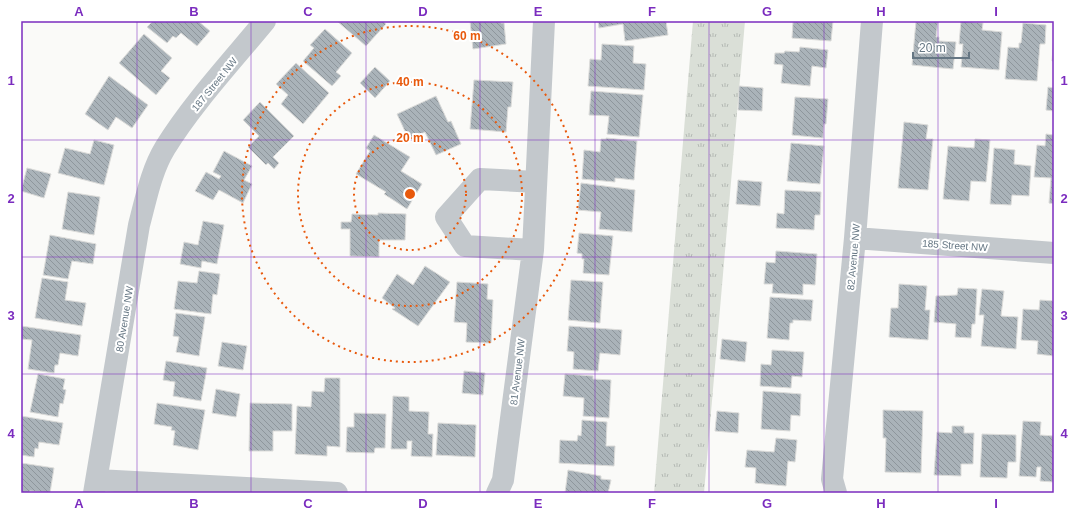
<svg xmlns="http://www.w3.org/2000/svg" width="1075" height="514" viewBox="0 0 1075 514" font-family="Helvetica,sans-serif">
<defs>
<pattern id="park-tufts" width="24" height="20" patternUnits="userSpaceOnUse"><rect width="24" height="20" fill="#dadfd7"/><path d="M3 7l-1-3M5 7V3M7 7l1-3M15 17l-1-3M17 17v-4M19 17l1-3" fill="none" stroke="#b4b9b4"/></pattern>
<pattern id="building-back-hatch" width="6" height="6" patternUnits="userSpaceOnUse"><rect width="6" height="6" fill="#aab3b9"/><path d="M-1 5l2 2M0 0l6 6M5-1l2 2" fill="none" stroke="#8e969c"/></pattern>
</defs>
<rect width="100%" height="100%" fill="#fafaf8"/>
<path fill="url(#park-tufts)" d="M693,21H745L704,493H654Z"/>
<path fill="url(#building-back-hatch)" stroke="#dcdcda" d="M153,21H198L210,31L197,46L181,33L176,38L173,36L167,43L147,27Z
M383,21L386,24L366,46L338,22Z
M470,21H500L501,23H504L506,44L473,49Z
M598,21H666L668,35L625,41L623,24L599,28Z
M791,21H833L831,41L792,38L793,22Z
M916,21H938L936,37H939V41L956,42L953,69L912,65Z
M961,21L983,23L982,30L1002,32L999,70L961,67L963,44H959Z
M1023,23L1046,25L1045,44H1040L1037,81L1005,79L1008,47L1019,48V43H1021Z
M325,29L352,53L336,72L341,76L332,86L303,61L314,48L310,45Z
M144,34L172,58L161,71L170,78L156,95L119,63Z
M1054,36V61H1052Z
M602,44L634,46L633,63L646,64L644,90L588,86L590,59L601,60Z
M800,47L828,50L826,68L812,66L810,86L781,83L783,65L774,64L775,53H784L785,51L799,52Z
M296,63L329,93L303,124L281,104L288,95L276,84Z
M375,67L390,81L375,98L360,83Z
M109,76L148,105L132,128L116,117L108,130L85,114Z
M474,80L513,82L511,107H508L506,132L470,129Z
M739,86L763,88L762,111L738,110Z
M1048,87L1054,88V111L1046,110Z
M591,91L643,95L639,137L607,134L609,116L589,115Z
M436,96L448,122L451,121L461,144L436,155L425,132L409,140L397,114Z
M795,97L828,99L826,124H824L823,138L792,135Z
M260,102L294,136L273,157L279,163L274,169L268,163L266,165L248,147L259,136L243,120Z
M904,122L928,125L926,139H933L928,190L898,188Z
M1046,134L1054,135V204L1049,203L1051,178L1034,177L1037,145L1045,146Z
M374,135L410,157L401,171L422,184L407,209L384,194L386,192L356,174L370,151L366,148Z
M606,138L637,141L634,180L615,178V182L582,179L584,150L600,152L601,139H606Z
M975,139L990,140L986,182L971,181L969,201L943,199L948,146L974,148Z
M94,140L114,145L104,185L58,173L65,148L90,154Z
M791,143L824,146L820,184L787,181Z
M994,148L1015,150L1014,164L1031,166L1029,196L1012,195L1011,205L990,204Z
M224,151L252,166L244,180L252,184L243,203L219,190L213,200L195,191L206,172L219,179L221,176L213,172Z
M27,168L51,174L44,198L21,191Z
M738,180L762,182L760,206L736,204Z
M581,183L635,190L632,232L599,229L601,212L578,210Z
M785,190L821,192L820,215H815L814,230L776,228L777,213L784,214Z
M68,192L100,197L94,235L62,229Z
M378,213L406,214L405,240H379V257L350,256V229H341V222H351L352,214L378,215Z
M203,221L224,225L217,264L202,261L201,268L180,264L184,242L198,245Z
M579,233L613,236L609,275L583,273L584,259H582V254L577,253Z
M50,235L96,244L93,264L72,261L68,279L43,275Z
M776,251L817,254L815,285L803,284V295L772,293L773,284H764L766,262L775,263Z
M425,266L450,282L418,326L392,309L395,308L382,298L397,274L413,285Z
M199,271L220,274L217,295L213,294L211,314L174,309L178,281L197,283Z
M42,278L68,282L65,300L86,303L82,326L35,318Z
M571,280L603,282L600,323L568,320Z
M457,282L488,284L487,299L493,300L491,343L466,342L467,323L454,322Z
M899,284L927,286L925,310H930L928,340L889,337L891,308H898Z
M958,288L977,289L975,324H972L971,338L955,337L956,324L934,322L936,296L957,295Z
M982,289L1004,291L1001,316L1018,317L1016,349L981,346L984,315H979Z
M770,297L813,300L811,321L793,320V323H790L789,340L767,338Z
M1040,300L1054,301V356L1037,354L1038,341L1021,340L1023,309L1039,310Z
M176,313L205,317L199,356L176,352L179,337L173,336Z
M21,326L81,335L78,356L60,353L58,365H55L54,373L28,369L32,340L21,339Z
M569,326L622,330L620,355L600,353L598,371L573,369L574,352L567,351Z
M722,339L747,342L745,362L720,359Z
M222,342L247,346L243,370L218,366Z
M772,350L804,352L802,377L792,376L791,388L760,386L761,364L771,365Z
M166,361L207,368L201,401L173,396L175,382L163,380Z
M464,371L485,373L483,395L462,393Z
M38,374L65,379L63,389L66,390L63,404L60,403L58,417L30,412Z
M565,374L593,376V379L611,380L609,418L583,416L584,398L563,396Z
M325,378H340V447L327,446V456L295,454L297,406L311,407L312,391L324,392Z
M216,389L240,394L236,417L212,413Z
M763,391L801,394L800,416L791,415L790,431L761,429Z
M393,396L409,397V411L429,412L428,434H433L432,457L411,456L412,441H407V449H391Z
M157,403L205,410L198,450L173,445L175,431L171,430L172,427L154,424Z
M250,403L292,404V431H273V451H249Z
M883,410L923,411L921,473L885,472L886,438H883Z
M717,411L739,413L738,433L715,431Z
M354,413L386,414L385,448H375L374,453L346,452L347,427H354Z
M21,416L63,423L59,445L39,442L38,449L35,448L34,457L21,455Z
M582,420L607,422L606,446H615L614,466L559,463L560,440L577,441L578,435L581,436Z
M1023,421L1041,422L1040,435L1054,436V482L1040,481L1041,467H1037L1036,477L1019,476Z
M438,423L476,425L475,457L436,455Z
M952,426H964V433H974L973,464H961V476L934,475L937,432L952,433Z
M982,434L1016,435V462H1008L1007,478L980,477Z
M776,438L797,440L795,462L788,461L786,486L755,483L756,468L745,467L747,450L774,452Z
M21,463L54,468L50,493L30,491L29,493H21Z
M568,470L601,476V479L611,480L608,493H565Z"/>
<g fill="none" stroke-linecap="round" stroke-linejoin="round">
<path stroke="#c3c8cc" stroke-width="22" d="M855,238L1054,253
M533,250L465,246L446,217L480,179L536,182
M97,480L337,493
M94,493L139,225C146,199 151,171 165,148C192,104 232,61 265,21
M497,493L503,480L533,250L544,21
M836,493L832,479L855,238L872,21"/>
</g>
<path fill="none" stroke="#7b2cbf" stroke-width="1" stroke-opacity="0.55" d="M137,21V493M251,21V493M366,21V493M480,21V493M595,21V493M709,21V493M824,21V493M938,21V493M21,140H1054M21,257H1054M21,374H1054"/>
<g fill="none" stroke="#e8590c" stroke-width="2" stroke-dasharray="2 4">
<circle cx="410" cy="194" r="56"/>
<circle cx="410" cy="194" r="112"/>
<circle cx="410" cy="194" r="168"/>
</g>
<g text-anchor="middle" stroke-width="4" stroke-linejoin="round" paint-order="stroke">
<g font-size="10" fill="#657683" stroke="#fff">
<text transform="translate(214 84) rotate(-51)" y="4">187 Street NW</text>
<text transform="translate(955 245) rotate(4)" y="4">185 Street NW</text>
<text transform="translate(853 257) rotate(-85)" y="4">82 Avenue NW</text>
<text transform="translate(124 319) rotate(-81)" y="4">80 Avenue NW</text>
<text transform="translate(517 372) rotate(-83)" y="4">81 Avenue NW</text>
</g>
</g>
<circle cx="410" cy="194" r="6" fill="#e8590c" stroke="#fff" stroke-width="2"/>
<g font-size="12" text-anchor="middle" font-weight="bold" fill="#e8590c" stroke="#fff" stroke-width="4" stroke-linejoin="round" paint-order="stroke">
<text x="467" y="40">60 m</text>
<text x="410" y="86">40 m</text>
<text x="410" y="142">20 m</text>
</g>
<rect width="1075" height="514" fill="none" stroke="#ffffff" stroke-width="44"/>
<path d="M913 52v6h56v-6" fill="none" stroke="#657683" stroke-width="2"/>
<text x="919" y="52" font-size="12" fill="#657683" stroke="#ffffff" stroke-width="3" paint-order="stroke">20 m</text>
<rect x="22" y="22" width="1031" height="470" fill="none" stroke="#7b2cbf" stroke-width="1.5"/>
<g font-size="13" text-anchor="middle" font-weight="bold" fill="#7b2cbf">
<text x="79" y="16">A</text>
<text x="194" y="16">B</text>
<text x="308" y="16">C</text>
<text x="423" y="16">D</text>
<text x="538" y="16">E</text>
<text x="652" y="16">F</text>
<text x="767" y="16">G</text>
<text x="881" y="16">H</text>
<text x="996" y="16">I</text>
<text x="11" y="85">1</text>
<text x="1064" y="85">1</text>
<text x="11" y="203">2</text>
<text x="1064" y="203">2</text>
<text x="11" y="320">3</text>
<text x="1064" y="320">3</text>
<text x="11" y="438">4</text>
<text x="1064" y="438">4</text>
<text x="79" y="508">A</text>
<text x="194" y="508">B</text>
<text x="308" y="508">C</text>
<text x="423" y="508">D</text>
<text x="538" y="508">E</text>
<text x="652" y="508">F</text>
<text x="767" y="508">G</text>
<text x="881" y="508">H</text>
<text x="996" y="508">I</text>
</g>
</svg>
